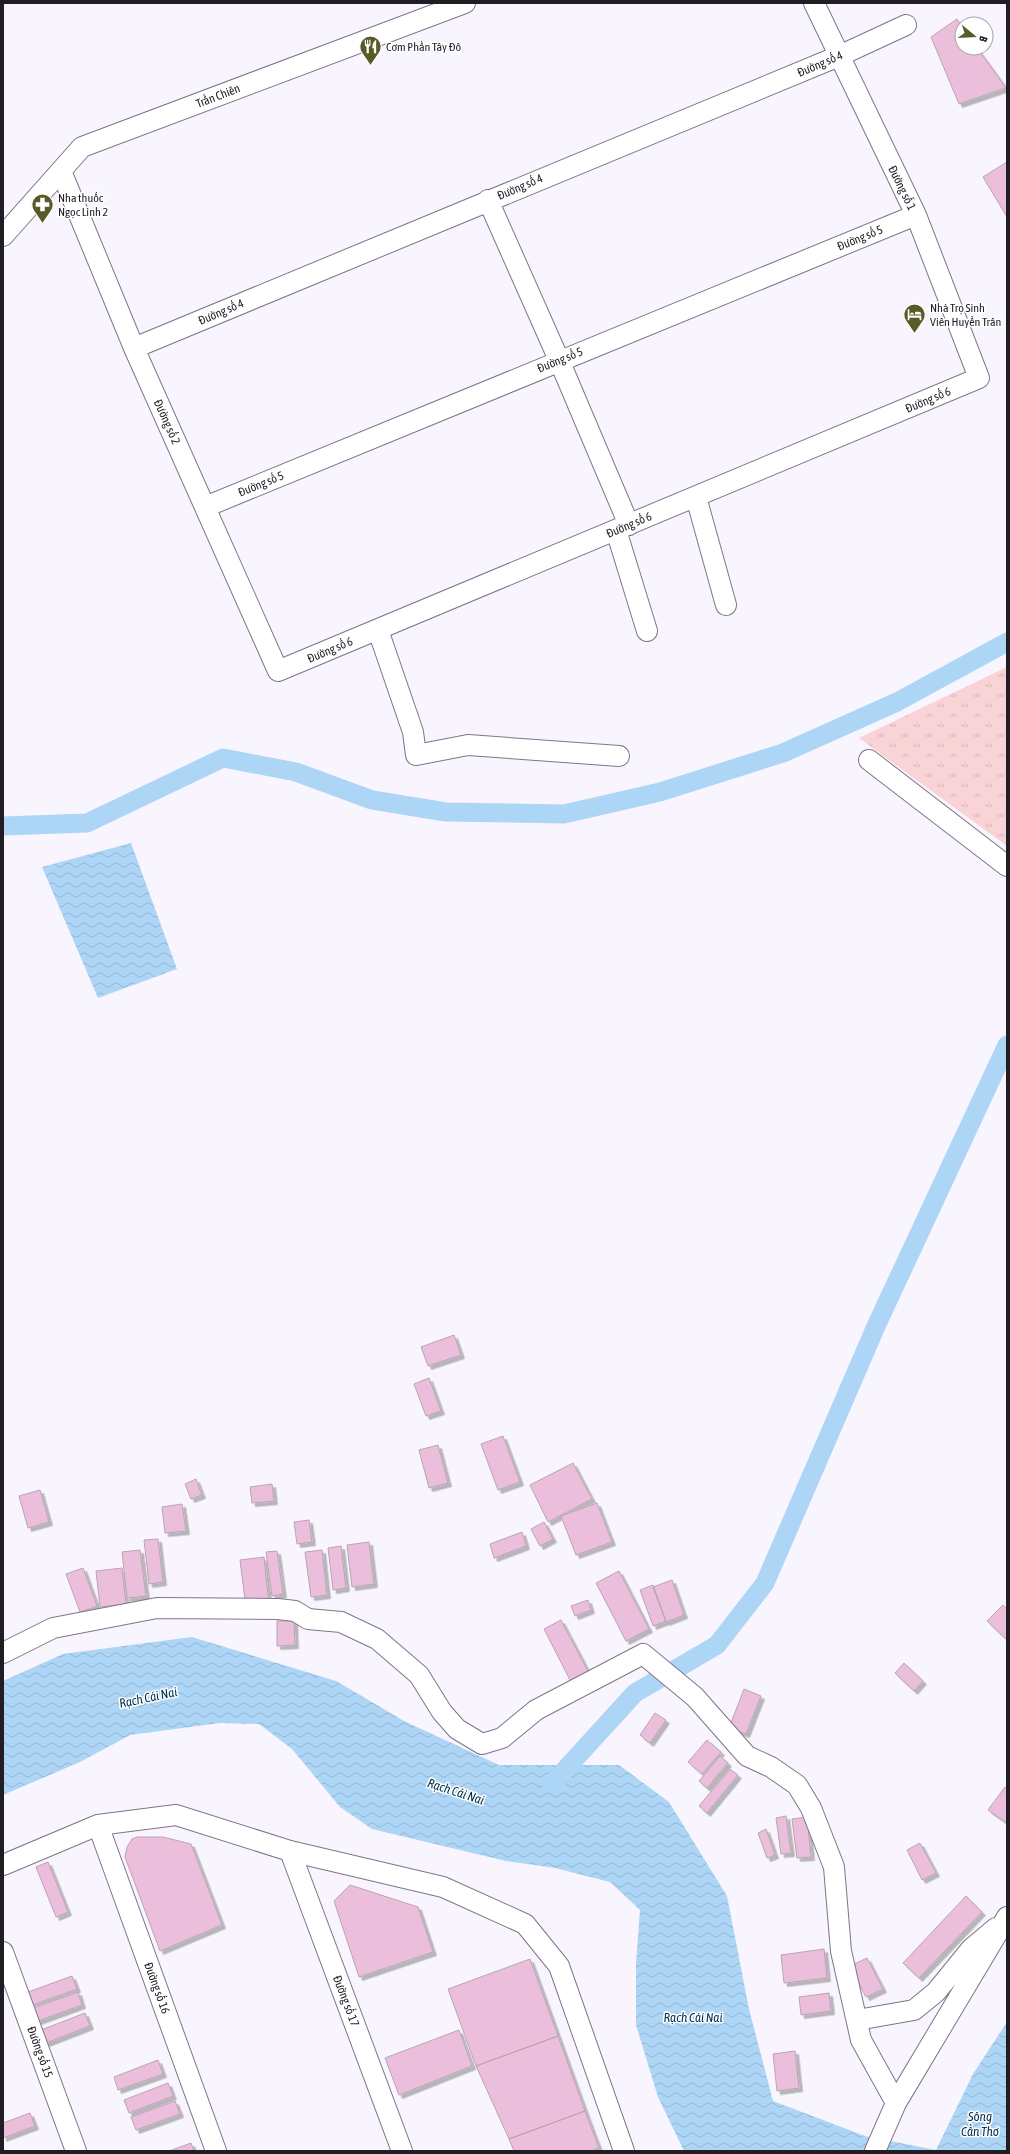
<svg xmlns="http://www.w3.org/2000/svg" width="1010" height="2154" viewBox="0 0 1010 2154" font-family="'Asap Condensed',sans-serif">
<defs>
<pattern id="grass-tufts" width="24" height="20" patternUnits="userSpaceOnUse"><rect width="24" height="20" fill="#f9d3d6"/><path d="M3 7l-1-3M5 7V3M7 7l1-3M15 17l-1-3M17 17v-4M19 17l1-3" fill="none" stroke="#d5b5b8"/></pattern>
<pattern id="water-waves" width="16" height="10" patternUnits="userSpaceOnUse"><rect width="16" height="10" fill="#add5f6"/><path d="M0 5q4-4 8 0t8 0" fill="none" stroke="#95b6d3"/></pattern>
<filter id="shadow"><feDropShadow dx="3.5" dy="3.5" stdDeviation="0" flood-color="#0004"/></filter>
</defs>
<rect width="100%" height="100%" fill="#f9f5fe"/>
<path fill="url(#grass-tufts)" d="M1007,667V846L859,738Z"/>
<path fill="url(#water-waves)" d="M131,843L177,969L98,998L42,867Z
M192,1637L336,1681L404,1721L499,1765H619L669,1802L727,1896L749,2009L773,2101L865,2136L936,2150L973,2074L1007,2022V2151H684L658,2097L636,2025V1964L640,1910L610,1882L555,1868L506,1861L372,1829L340,1807L292,1749L259,1724L220,1723L130,1735L80,1762L3,1795V1681L63,1654Z"/>
<g fill="none" stroke-linecap="round" stroke-linejoin="round">
<path stroke="#add5f6" stroke-width="19" d="M3,826L87,823L223,758L296,772L372,800L446,812L564,814L660,792L783,753L897,702L1007,642
M552,1784L635,1693L717,1645L765,1583L877,1324L1007,1045"/>
</g>
<path fill="#ebbfdb" stroke="#b9a4b1" filter="url(#shadow)" d="M957,19L962,27V48H977L1006,88L959,104L931,37Z
M1007,162V217L983,177Z
M454,1335L461,1355L428,1366L421,1347Z
M429,1378L441,1411L426,1416L414,1384Z
M503,1436L520,1482L498,1490L481,1444Z
M438,1445L448,1483L429,1488L419,1450Z
M573,1463L592,1499L548,1522L530,1485Z
M196,1479L202,1495L191,1499L185,1484Z
M272,1484L274,1501L252,1503L250,1487Z
M40,1490L49,1522L28,1528L19,1496Z
M597,1503L612,1542L576,1555L561,1516Z
M182,1504L186,1531L165,1533L162,1507Z
M309,1520L312,1542L297,1544L294,1522Z
M544,1522L553,1539L540,1546L531,1529Z
M522,1532L526,1546L494,1558L490,1544Z
M158,1539L163,1582L149,1584L144,1540Z
M369,1542L374,1584L352,1587L347,1545Z
M341,1546L346,1588L333,1590L328,1548Z
M140,1550L146,1596L127,1598L122,1552Z
M322,1550L327,1595L311,1597L305,1552Z
M277,1551L283,1594L272,1596L266,1552Z
M264,1557L269,1605L246,1608L240,1560Z
M83,1568L97,1606L80,1612L66,1574Z
M122,1568L126,1604L100,1607L96,1571Z
M619,1571L649,1629L626,1641L596,1583Z
M672,1580L684,1615L666,1622L653,1587Z
M653,1585L666,1621L653,1626L640,1590Z
M588,1600L591,1610L575,1616L571,1606Z
M1003,1605L1007,1609V1640L987,1621Z
M561,1620L589,1673L571,1682L544,1629Z
M277,1621H294L295,1645L277,1646Z
M904,1663L923,1681L914,1691L895,1673Z
M744,1689L761,1696L746,1734L729,1728Z
M655,1713L666,1720L650,1743L640,1735Z
M707,1740L721,1752L702,1774L688,1762Z
M720,1756L728,1763L707,1788L699,1781Z
M730,1769L738,1775L707,1813L699,1806Z
M1005,1787L1007,1789V1823L988,1810Z
M786,1816L791,1853L781,1854L776,1818Z
M807,1817L811,1857L797,1858L792,1819Z
M766,1829L775,1855L767,1858L758,1833Z
M137,1837H163L191,1844L222,1925L160,1951L125,1857L127,1847L132,1839Z
M920,1843L936,1873L922,1880L907,1850Z
M48,1862L68,1912L56,1917L36,1867Z
M350,1885L418,1907L433,1952L359,1977L334,1901Z
M966,1896L982,1912L919,1978L903,1963Z
M824,1949L827,1978L784,1983L781,1955Z
M867,1958L883,1989L866,1997L850,1966Z
M530,1959L558,2036L476,2066L448,1989Z
M72,1976L77,1989L33,2005L28,1992Z
M78,1992L82,2005L38,2021L33,2008Z
M829,1993L831,2011L801,2015L799,1997Z
M85,2013L90,2026L46,2043L41,2030Z
M459,2030L472,2066L399,2095L385,2058Z
M558,2036L585,2111L509,2139L476,2066Z
M795,2051L799,2088L777,2091L773,2054Z
M158,2060L163,2074L118,2090L114,2077Z
M168,2083L173,2096L129,2113L124,2100Z
M175,2101L180,2114L136,2130L131,2117Z
M585,2111L599,2148L592,2151H514L509,2139Z
M30,2113L35,2126L3,2138V2123Z
M191,2143L194,2151H169Z"/>
<g fill="none" stroke-linecap="round" stroke-linejoin="round">
<defs>
<path id="minor" d="M61,171L134,348L278,671L979,378L916,215L814,3
M488,200L559,360L629,525
M3,236L82,147L465,3
M134,348L839,56L906,25
M696,497L726,605
M205,507L916,215
M616,530L647,631
M378,630L413,732L416,755L468,745L619,756
M869,760L1007,866
M3,1653L53,1628L157,1608L278,1609L295,1611L308,1619L341,1622L377,1639L419,1675L442,1712L457,1729L482,1744L502,1738L536,1710L643,1654L695,1697L747,1756L771,1767L797,1785L811,1808L834,1867L841,1951L861,2040L896,2103
M98,1825L216,2151
M290,1851L402,2151
M3,1865L98,1825L176,1815L290,1851L443,1887L525,1924L559,1966L624,2151
M3,1952L76,2151
M857,2020L914,2010L936,1992L971,1949L996,1928
M875,2151L896,2103L1007,1917"/>
</defs>
<use href="#minor" stroke="#7f7588" stroke-width="22"/>
<use href="#minor" stroke="#fff" stroke-width="20"/>
</g>
<defs>
<symbol id="restaurant-pin" viewBox="-11 -11 22 30"><path d="M0 17L-7.5 6A9.5 9.5 0 1 1 7.5 6Z" fill="#595a27" stroke="#fff"/><path d="M-5-6h1v4h1v-4h1v4h1v-4h1v5L-1.5 .5V6h-2V.5L-5-1ZM5-6V6H3V1.5H1.5Q1.5-4 5-6Z" fill="#fff"/></symbol>
<symbol id="pharmacy-pin" viewBox="-11 -11 22 30"><path d="M0 17L-7.5 6A9.5 9.5 0 1 1 7.5 6Z" fill="#595a27" stroke="#fff"/><path d="M-2-6h4v4h4v4h-4v4h-4v-4h-4v-4h4Z" fill="#fff"/></symbol>
<symbol id="hotel-pin" viewBox="-11 -11 22 30"><path d="M0 17L-7.5 6A9.5 9.5 0 1 1 7.5 6Z" fill="#595a27" stroke="#fff"/><path d="M-6-4.5h1.5V1H6V5H4.5V3h-9V5H-6ZM-4 0a1.8 1.8 0 1 1 3.6 0ZM.5 0V-2.5h3Q6-2.5 6 0Z" fill="#fff"/></symbol>
</defs>
<g fill-rule="evenodd">
<use href="#restaurant-pin" x="358" y="34" width="25" height="34"/>
<use href="#pharmacy-pin" x="30" y="192" width="25" height="34"/>
<use href="#hotel-pin" x="902" y="302" width="25" height="34"/>
</g>
<g text-anchor="middle" stroke-width="3" stroke-linejoin="round" paint-order="stroke">
<g font-size="12" fill="#211d25" stroke="#fff" text-anchor="start">
<text x="386" y="51">Cơm Phần Tây Đô</text>
<text x="58" y="202">Nha thuốc<tspan x="58" dy="14">Ngọc Linh 2</tspan></text>
<text x="930" y="312">Nhà Trọ Sinh<tspan x="930" dy="14">Viên Huyền Trân</tspan></text>
</g>
<g font-size="12" fill="#211d25" stroke="#fff">
<text transform="translate(820 64) rotate(-23)" y="4">Đường số 4</text>
<text transform="translate(218 96) rotate(-21)" y="4">Trần Chiên</text>
<text transform="translate(520 187) rotate(-23)" y="4">Đường số 4</text>
<text transform="translate(902 188) rotate(64)" y="4">Đường số 1</text>
<text transform="translate(860 238) rotate(-22)" y="4">Đường số 5</text>
<text transform="translate(221 312) rotate(-23)" y="4">Đường số 4</text>
<text transform="translate(560 360) rotate(-22)" y="4">Đường số 5</text>
<text transform="translate(928 400) rotate(-23)" y="4">Đường số 6</text>
<text transform="translate(167 422) rotate(66)" y="4">Đường số 2</text>
<text transform="translate(261 484) rotate(-22)" y="4">Đường số 5</text>
<text transform="translate(629 525) rotate(-23)" y="4">Đường số 6</text>
<text transform="translate(330 650) rotate(-23)" y="4">Đường số 6</text>
<text transform="translate(157 1988) rotate(70)" y="4">Đường số 16</text>
<text transform="translate(346 2001) rotate(69)" y="4">Đường số 17</text>
<text transform="translate(40 2052) rotate(70)" y="4">Đường số 15</text>
</g>
<g font-size="13" font-style="italic" fill="#003150" stroke="#fff">
<text transform="translate(148 1697) rotate(-12)" y="5">Rạch Cái Nai</text>
<text transform="translate(456 1791) rotate(18)" y="5">Rạch Cái Nai</text>
<text x="693" y="2022">Rạch Cái Nai</text>
<text x="980" y="2121">Sông<tspan x="980" dy="15">Cần Thơ</tspan></text>
</g>
</g>
<rect width="1010" height="2154" fill="none" stroke="#211d25" stroke-width="8"/>
<g transform="translate(974 36) rotate(108)"><circle r="19" fill="#ffffff" stroke="#a6a5a8"/>
<path d="M0-3L7 15L0 10L-7 15Z" fill="#595a27"/>
<text y="-6" font-size="11" font-weight="bold" text-anchor="middle" fill="#211d25">B</text>
</g>
</svg>
